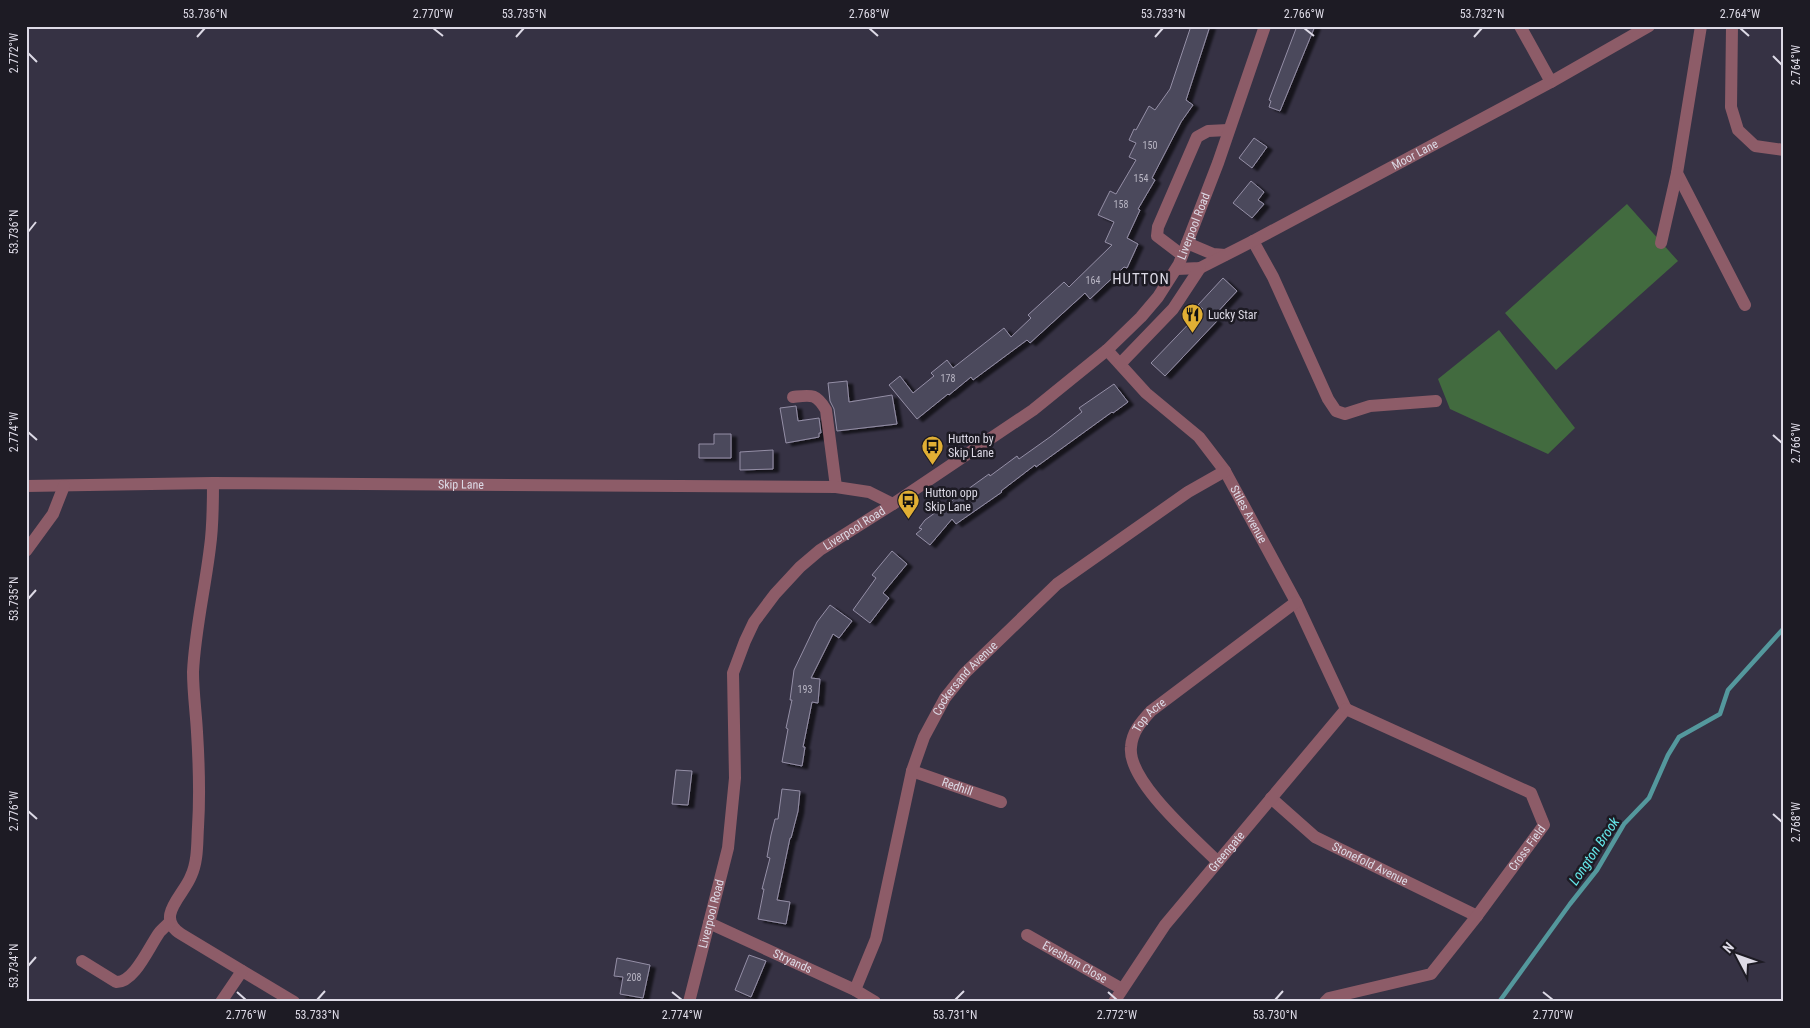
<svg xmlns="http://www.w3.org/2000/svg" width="1810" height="1028" viewBox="0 0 1810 1028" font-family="'Roboto Condensed',sans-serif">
<defs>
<filter id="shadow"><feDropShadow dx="5.5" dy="3" stdDeviation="1" flood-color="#0009"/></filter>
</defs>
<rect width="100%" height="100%" fill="#363244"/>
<path fill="#426b3f" d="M1627,204L1678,261L1556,370L1505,313Z
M1499,330L1575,428L1548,454L1450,409L1438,379Z"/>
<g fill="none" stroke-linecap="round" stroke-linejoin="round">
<path stroke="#54989d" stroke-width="4.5" d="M1499,1002L1570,904L1597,870L1624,824L1649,798L1668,755L1679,737L1720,714L1728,690L1784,628"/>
</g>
<path fill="#4c485c" stroke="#948fa6" filter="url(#shadow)" d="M1191,26H1210L1186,100L1193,105L1181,122L1152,178L1155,180L1138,209L1140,210L1127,238L1138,244L1127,268L1124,267L1090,299L1085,293L1030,343L1027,340L973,380L971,377L949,395L948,394L917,419L889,385L900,376L913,393L934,376L931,373L947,360L953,368L1004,328L1011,337L1031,318L1028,315L1064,282L1069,287L1112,245L1105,242L1114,222L1098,215L1110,191L1116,194L1136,160L1129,157L1136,143L1129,140L1134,129L1136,130L1149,106L1155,110L1170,89Z
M1297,26H1315L1280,111L1269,107L1271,101L1269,100Z
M1254,138L1267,147L1252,168L1239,158Z
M1251,181L1264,192L1258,200L1264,204L1252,218L1233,203Z
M1223,278L1237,291L1213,317L1217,321L1165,376L1151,363L1203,309L1198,305Z
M847,381L849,402L892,395L897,424L837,431L834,409L830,401L828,383Z
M1114,384L1128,402L1113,413L1112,412L1036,467L1035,465L1001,491L1002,492L956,524L952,519L930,545L916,534L922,529L919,528L925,520L989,474L990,476L1017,456L1019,459L1050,437L1082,412L1079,408Z
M796,406L798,421L819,418L821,433H819V437L786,443L780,408Z
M714,434H731V458H699V444H714Z
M773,450V469L740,470V452Z
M892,551L907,564L883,593L889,598L870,623L853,610L876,578L872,575Z
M830,605L852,621L839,638L833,634L811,678L820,679L818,703L812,702L803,747H805L802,766L782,762L788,729L786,728L792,700H790L794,670L817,622Z
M676,770L692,771L688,805L672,804Z
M782,789L800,791L798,811L791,838H790L777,900L790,902L786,924L758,919L764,889H762L770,858L767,857L771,835L775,819H778Z
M749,955L766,961L751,997L735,990Z
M617,958L650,965L643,998L620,994L623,977L614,976Z"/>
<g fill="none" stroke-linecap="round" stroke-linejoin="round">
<g stroke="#8d5c68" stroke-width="12">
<path d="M1520,26L1551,82"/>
<path d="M1701,26L1677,173L1745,305"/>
<path d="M1732,26L1731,107L1738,130L1755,146L1784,150"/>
<path d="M1253,241L1273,277L1328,399L1336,411L1345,414L1370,406L1436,401"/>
<path d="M1187,243L1213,254L1225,255"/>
<path d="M1661,243L1677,173"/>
<path d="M1182,255L1157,236L1158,227L1197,137L1208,131L1228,130"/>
<path id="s1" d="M1177,269L1200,268L1253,241L1551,82L1649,26"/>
<path id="s2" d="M1107,350L1146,393L1199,437L1225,471L1296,602L1346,709"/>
<path d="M1120,364L1173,309L1200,268"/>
<path d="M793,397C811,395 816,393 826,410L836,487"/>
<path d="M213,483C213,504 213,526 210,547C205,589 195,630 193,672C193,692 196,713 197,732C199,764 200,796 198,827C197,843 198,861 191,876C184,895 154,917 181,934L294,1002"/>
<path id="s3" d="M26,486L213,483L836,487L869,492L893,504"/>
<path d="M26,551L53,514L64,486"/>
<path id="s4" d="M912,771L1001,802"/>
<path id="s5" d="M1271,798L1315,837L1477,916"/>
<path id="s6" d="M1218,862C1195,839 1127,781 1131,747C1132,732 1141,722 1151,711L1296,602"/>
<path id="s7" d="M709,923L855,990L875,1002"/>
<path id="s8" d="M1027,935L1122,989"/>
<path d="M82,961L116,982C134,983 149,947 159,933C162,929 166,926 170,922"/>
<path id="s9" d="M855,990L876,939L912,771L924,737L945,698L965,673L1057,584L1188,492L1225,471"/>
<path d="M221,1002L242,971"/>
<path id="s10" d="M689,1002L728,848L735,778L733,673L745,641L754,622L775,594L800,567L820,550L893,504L1033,410L1107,350L1141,317L1158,297L1179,264L1218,163L1265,26"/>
<path id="s11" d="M1114,1002L1165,925L1346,709"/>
<path id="s12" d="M1325,1002L1329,998L1431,974L1477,916L1544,825L1531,793L1346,709"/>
</g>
</g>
<path fill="none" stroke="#dddae6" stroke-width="2" d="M433,28L443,36M869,28L878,36M1304,28L1314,36M1740,28L1749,36M197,37L205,28M516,37L524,28M1155,37L1163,28M1474,37L1482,28M28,53L37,62M1773,56L1782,65M28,232L36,222M28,432L37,440M1773,435L1782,443M28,599L36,590M28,811L37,819M1773,814L1782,822M28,966L36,957M237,992L246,1000M672,992L682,1000M1108,992L1117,1000M1543,992L1553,1000M317,1000L325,991M955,1000L964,991M1275,1000L1283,991"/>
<defs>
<symbol id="restaurant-pin" viewBox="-11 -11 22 30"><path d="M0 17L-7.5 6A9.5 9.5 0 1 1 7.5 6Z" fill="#e1af34" stroke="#1d1b24"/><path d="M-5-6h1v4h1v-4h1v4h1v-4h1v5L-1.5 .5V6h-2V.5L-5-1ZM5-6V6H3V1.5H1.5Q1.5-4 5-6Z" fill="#111"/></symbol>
<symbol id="bus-pin" viewBox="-11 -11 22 30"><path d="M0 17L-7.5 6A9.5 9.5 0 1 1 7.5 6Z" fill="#e1af34" stroke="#1d1b24"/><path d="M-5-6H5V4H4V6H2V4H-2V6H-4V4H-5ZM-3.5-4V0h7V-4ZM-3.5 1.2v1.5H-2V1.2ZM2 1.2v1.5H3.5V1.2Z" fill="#111"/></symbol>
</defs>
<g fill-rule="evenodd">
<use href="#restaurant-pin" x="1180" y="302" width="25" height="34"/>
<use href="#bus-pin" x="920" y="434" width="25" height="34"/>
<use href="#bus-pin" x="896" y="488" width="25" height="34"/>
</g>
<g text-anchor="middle" stroke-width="5" stroke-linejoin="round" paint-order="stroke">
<g font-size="10" fill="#b9b6c4">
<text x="1150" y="149">150</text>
<text x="1141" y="182">154</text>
<text x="1121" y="208">158</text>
<text x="1093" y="284">164</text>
<text x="948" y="382">178</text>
<text x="805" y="693">193</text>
<text x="634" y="981">208</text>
</g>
<g font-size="12" fill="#dddae6" stroke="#1d1b24">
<text dy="4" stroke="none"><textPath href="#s1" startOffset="266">Moor Lane</textPath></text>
<text dy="4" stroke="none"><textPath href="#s10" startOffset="991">Liverpool Road</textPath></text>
<text dy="4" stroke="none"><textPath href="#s3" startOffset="435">Skip Lane</textPath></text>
<text dy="4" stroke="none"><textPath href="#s2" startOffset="219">Stiles Avenue</textPath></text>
<text dy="4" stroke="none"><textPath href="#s10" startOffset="528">Liverpool Road</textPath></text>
<text dy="4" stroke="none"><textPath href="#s9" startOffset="335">Cockersand Avenue</textPath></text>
<text dy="4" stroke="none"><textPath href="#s6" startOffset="185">Top Acre</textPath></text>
<text dy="4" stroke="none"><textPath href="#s4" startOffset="48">Redhill</textPath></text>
<text dy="4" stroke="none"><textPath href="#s12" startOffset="269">Cross Field</textPath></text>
<text dy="4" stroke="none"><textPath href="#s11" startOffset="188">Greengate</textPath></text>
<text dy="4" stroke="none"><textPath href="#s5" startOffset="120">Stonefold Avenue</textPath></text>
<text dy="4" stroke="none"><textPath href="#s10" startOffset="91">Liverpool Road</textPath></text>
<text dy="4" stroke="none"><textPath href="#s7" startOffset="92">Stryands</textPath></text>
<text dy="4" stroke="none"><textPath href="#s8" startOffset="55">Evesham Close</textPath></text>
</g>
<g font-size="12" fill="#dddae6" stroke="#1d1b24" text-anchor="start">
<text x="1208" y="319">Lucky Star</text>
<text x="948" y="443">Hutton by<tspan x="948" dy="14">Skip Lane</tspan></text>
<text x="925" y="497">Hutton opp<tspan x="925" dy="14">Skip Lane</tspan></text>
</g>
<g font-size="14" font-style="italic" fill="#65e8ea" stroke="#1d1b24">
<text transform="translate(1594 851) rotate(-56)" y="5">Longton Brook</text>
</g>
<g font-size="15" letter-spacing="1" fill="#dddae6" stroke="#1d1b24">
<text x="1141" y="284">HUTTON</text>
</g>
</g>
<rect width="1810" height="1028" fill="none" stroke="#1d1b24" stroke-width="55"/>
<g transform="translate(1738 956) rotate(311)" stroke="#1d1b24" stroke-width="4" paint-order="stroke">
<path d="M0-4L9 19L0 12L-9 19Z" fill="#dddae6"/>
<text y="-8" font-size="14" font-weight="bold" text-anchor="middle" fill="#dddae6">N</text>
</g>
<rect x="28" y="28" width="1754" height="972" fill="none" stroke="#dddae6" stroke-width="2"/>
<g font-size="12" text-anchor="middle" fill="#dddae6">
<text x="205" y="18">53.736°N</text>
<text x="433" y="18">2.770°W</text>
<text x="524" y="18">53.735°N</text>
<text x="869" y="18">2.768°W</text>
<text x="1163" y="18">53.733°N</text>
<text x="1304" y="18">2.766°W</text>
<text x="1482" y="18">53.732°N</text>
<text x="1740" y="18">2.764°W</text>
<text transform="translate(14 53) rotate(-90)" y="4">2.772°W</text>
<text transform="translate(1796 65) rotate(-90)" y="4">2.764°W</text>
<text transform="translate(14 232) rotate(-90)" y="4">53.736°N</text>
<text transform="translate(14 432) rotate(-90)" y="4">2.774°W</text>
<text transform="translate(1796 443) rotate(-90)" y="4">2.766°W</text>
<text transform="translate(14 599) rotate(-90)" y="4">53.735°N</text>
<text transform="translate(14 811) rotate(-90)" y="4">2.776°W</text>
<text transform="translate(1796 822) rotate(-90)" y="4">2.768°W</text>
<text transform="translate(14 966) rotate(-90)" y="4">53.734°N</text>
<text x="246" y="1019">2.776°W</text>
<text x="317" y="1019">53.733°N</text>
<text x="682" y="1019">2.774°W</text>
<text x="955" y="1019">53.731°N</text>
<text x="1117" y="1019">2.772°W</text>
<text x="1275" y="1019">53.730°N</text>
<text x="1553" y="1019">2.770°W</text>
</g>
</svg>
